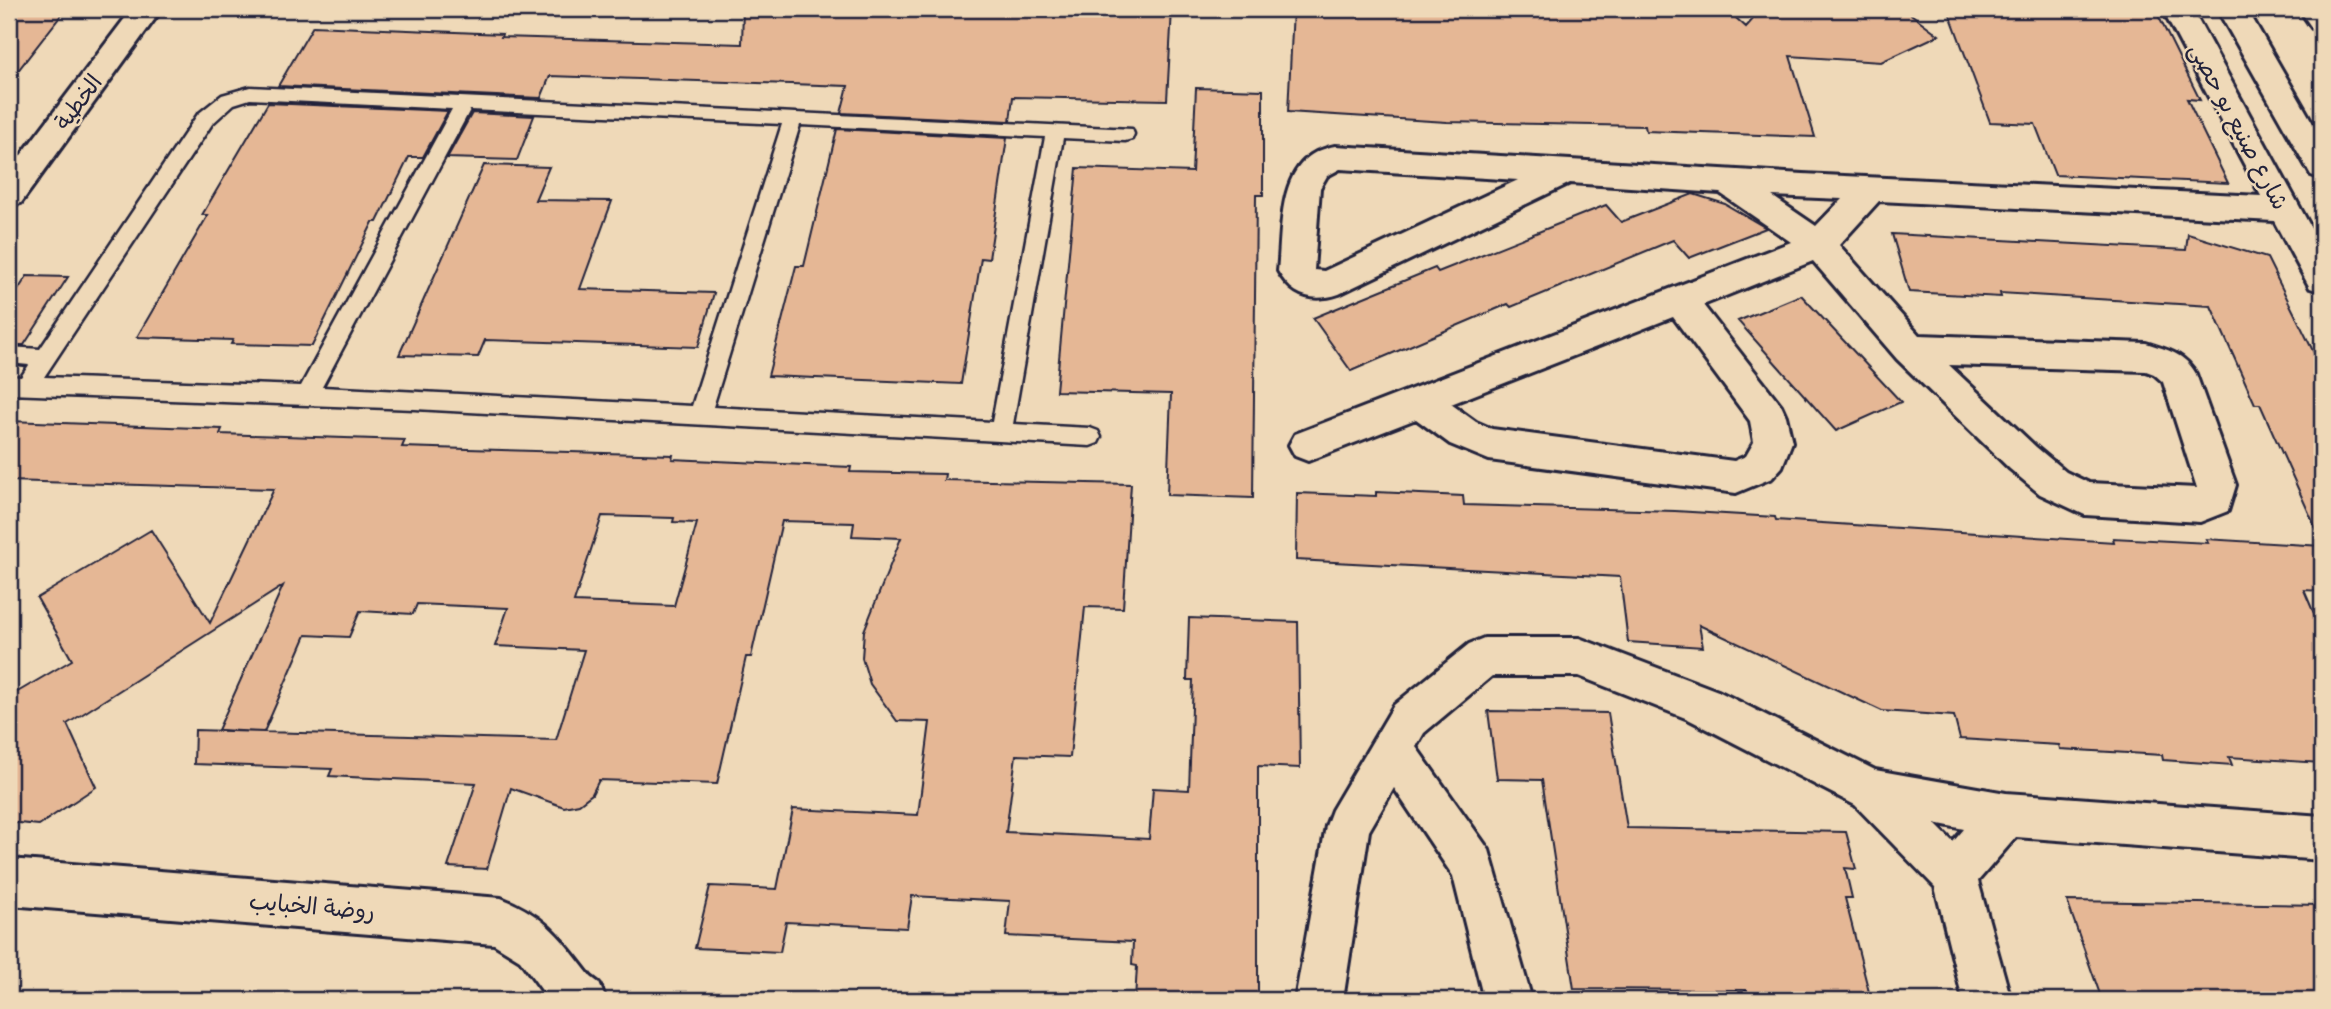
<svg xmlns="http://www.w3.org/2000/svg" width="2331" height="1009" viewBox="0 0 2331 1009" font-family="Mynerve,'Playpen Sans Arabic',sans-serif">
<rect width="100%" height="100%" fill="#efd9b8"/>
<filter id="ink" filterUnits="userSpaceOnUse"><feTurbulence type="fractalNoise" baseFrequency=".0143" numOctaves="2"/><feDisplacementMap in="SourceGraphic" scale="14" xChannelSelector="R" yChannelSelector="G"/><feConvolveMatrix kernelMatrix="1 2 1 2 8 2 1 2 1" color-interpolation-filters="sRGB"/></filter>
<g filter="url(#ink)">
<path fill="#e5b795" stroke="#22223b" stroke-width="2" fill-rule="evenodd" d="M9,9H66L9,82Z
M743,9H1172L1167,100L1013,97L1010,121L841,113L848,86L550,76L541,98L278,86L313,26L502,34L501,37L742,44Z
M1293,9H1726L1746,27L1762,9H1904L1939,35L1881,62L1790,56L1815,137L1646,131L1645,126L1447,122L1288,112Z
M1948,9H2155L2200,100L2187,99L2228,183L2055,175L2035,124L1990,122Z
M1196,88L1263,90V195H1256L1253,498L1167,495L1171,394L1056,391L1077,168L1192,172Z
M268,103L448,111L423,157H409L377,222H373L312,346L231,344L233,340L137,337L208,215H202Z
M472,113L534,116L517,160L447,158Z
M837,129L1007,138L989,259L981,258L961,384L768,376L796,266H804Z
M484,165L549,167L535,200L612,201L580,289L714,293L698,347L485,340L478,357L399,355Z
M1693,194L1725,204L1766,228L1689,258L1673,240L1511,307L1508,304L1351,371L1313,318L1435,268L1438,272L1606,205L1621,222Z
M1892,234L2186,250L2188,234L2267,258L2322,369V542L2260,404H2255L2211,306L2000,293L2001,297L1909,292Z
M27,276L68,277L24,345H9V304Z
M1801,295L1901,402L1836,431L1738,321Z
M9,421L222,429L220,434L405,440L402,447L673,455L672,459L851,467L850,472L945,474L944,480L1131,484L1123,608L1085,607L1070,757L1016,755L1006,832L1149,839L1153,788L1189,790L1193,680H1187L1189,618L1298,622L1300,768L1258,766V1000H1135L1137,966L1132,965L1133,942L1006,936L1010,901L912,896L907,928L786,922L780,952L695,948L710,886L777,889L793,809L918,815L930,722L897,721L870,684L862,658L864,631L901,538L852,536L854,523L782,521L751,657H746L717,784L599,780L592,794L579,804L564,807L511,788L487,869L448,867L476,783L329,776L332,769L194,764L195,730L556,740L584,650L495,646L508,608L417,604L413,614L360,611L349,637L306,635L264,732L218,730L283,586L67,724L96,787L39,825L9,822V697L72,660L37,598L151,530L210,623L274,489L9,481ZM602,516L674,518L673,522L697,523L674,606L574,602Z
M1376,492L1463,496L1464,505L1675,511L1775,517L1776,520L2114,542L2113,538L2208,543L2206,539L2322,546V591L2304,590L2322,632V763L2229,757L2232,765L2163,760L2162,755L2060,749L2059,745L1960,739L1954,716L1882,711L1699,625L1703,647L1628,642L1620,577L1296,560L1297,493L1376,496Z
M1488,711L1608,713L1627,828L1846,832L1856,869L1845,868L1852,898H1845L1871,1000H1749L1747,990L1574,989L1542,780L1497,779Z
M2067,901L2322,905V1000H2102Z"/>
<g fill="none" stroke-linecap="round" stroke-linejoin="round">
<defs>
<path id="lane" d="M250,87L1132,129L1134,134L1132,139L1125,141L1063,138L1013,424L1090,428L1098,431L1101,437L1098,443L1090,446L415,409L9,394V376L21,377L29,365L9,363V347L40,349L198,114L222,95ZM250,99L452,109L301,386L44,377L212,124L234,104ZM470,110L782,124L692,406L322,387ZM800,125L1045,137L992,422L713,407Z"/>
<path id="street" d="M132,9H162L21,203L9,207V171Z
M2162,9H2192L2322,248V292L2310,288L2274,221L1879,201L1839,245L1919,335L2146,343C2167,350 2185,353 2196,374L2236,485L2228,511L2200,522L2085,515L2040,494L2010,469L1897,359L1813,261L1703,305L1781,405L1786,416L1792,442L1782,467L1772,478L1736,493L1489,460L1450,444L1416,419L1308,461L1295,456L1289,445L1295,434L1791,242L1720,193L1570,183L1339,294C1312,303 1292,296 1278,271C1282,237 1278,185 1305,160C1313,152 1325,148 1335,146L1803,174L2261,196ZM1340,169L1518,180L1324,271L1314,270L1320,188L1327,176ZM1772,196L1842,199L1816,226ZM1673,317L1750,421L1754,442L1746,456L1734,461L1492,429L1476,422L1451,404ZM1949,365L2146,371L2154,374L2163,382L2197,488L2089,483L2066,472L2036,447Z
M1484,638H1579L1718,691L1875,770L2006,793L2322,816V860L2016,837L1978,881L2011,1000H1963L1935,887L1855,805L1688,719L1579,676H1492L1424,733L1416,747L1489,850L1532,1000H1484L1453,876L1394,788L1369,831L1343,1000H1295L1326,826L1332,810L1394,705L1469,644ZM1934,823L1964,829L1953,842Z
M9,859L501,898C548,917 561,939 591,977L599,983L606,1000H549L520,960L494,944L9,905Z"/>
<path id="secondary" d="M2217,9H2247L2322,139V179L2311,175Z
M2299,9H2322V31L2312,28Z"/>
</defs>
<use href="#lane" stroke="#22223b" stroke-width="5"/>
<use href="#street" stroke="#22223b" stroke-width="6"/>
<use href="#secondary" stroke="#22223b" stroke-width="6"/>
<use href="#lane" fill="#efd9b8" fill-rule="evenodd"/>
<use href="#street" fill="#efd9b8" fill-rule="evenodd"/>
<use href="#secondary" fill="#efd9b8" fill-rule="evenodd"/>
</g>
</g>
<g text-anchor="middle" stroke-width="5" stroke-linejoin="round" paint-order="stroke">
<g font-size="23" fill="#22223b" stroke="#efd9b8">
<text transform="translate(78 102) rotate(-53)" y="8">الخطية</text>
<text transform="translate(2239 126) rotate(62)" y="8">شارع صنيع بو حصى</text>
<text transform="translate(312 906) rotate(5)" y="8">روضة الخبايب</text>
</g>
</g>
<rect width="2331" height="1009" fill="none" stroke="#efd9b8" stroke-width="35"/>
<rect x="18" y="18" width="2296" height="974" fill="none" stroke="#22223b" stroke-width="2.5" filter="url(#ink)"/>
</svg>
